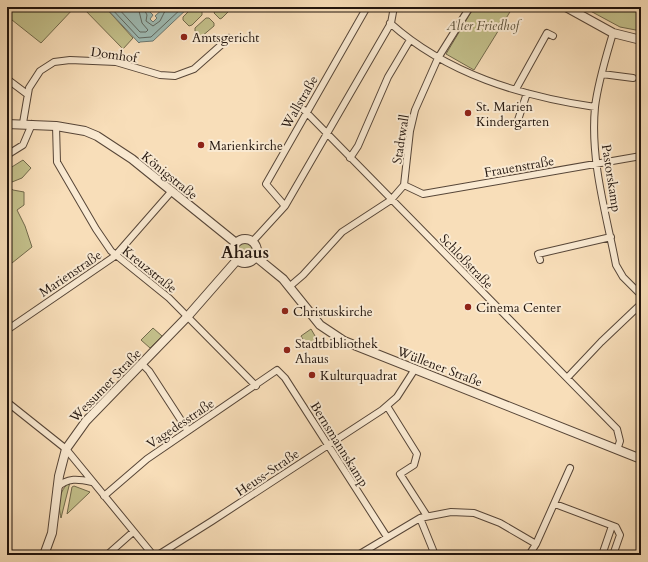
<svg xmlns="http://www.w3.org/2000/svg" width="648" height="562" viewBox="0 0 648 562" font-family="Cardo,serif">
<rect width="100%" height="100%" fill="#f8deb9"/>
<filter id="stains"><feTurbulence type="fractalNoise" baseFrequency=".005" numOctaves="4"/><feColorMatrix values="0 0 0 0 .2 0 0 0 0 .09 0 0 0 0 .02 0 0 0 .5 -.17"/></filter>
<radialGradient id="worn" r=".72"><stop offset=".6" stop-color="#630" stop-opacity="0"/><stop offset="1" stop-color="#630" stop-opacity=".3"/></radialGradient>
<path fill="#c3c08b" stroke="#726a4c" d="M7,7H75L41,43L7,16Z
M82,7H105L133,38L123,49Z
M193,7H198L202,12V15L192,25L189,26L183,20V17Z
M217,7H233L222,18L220,19L214,13Z
M474,7H513L474,70L446,54Z
M583,7H641V31L620,27Z
M206,18H209L214,23V26L201,37L195,31V28Z
M23,160L31,168L22,178L7,184V170Z
M7,185L13,190L24,192V205L17,210L25,226L32,247L7,267Z
M237 251a8 8 0 1 1 16 0a8 8 0 1 1-16 0Z
M153,328L162,336L150,348L141,340Z
M311,329L318,341L308,348L301,336Z
M70,482L61,518C58,505 58,491 70,482Z
M74,486L90,492L67,514L72,487Z"/>
<path fill="#9ebbb4" stroke="#6c7871" d="M105,7H145L153,15L150,19L153,22L157,18L155,16L165,7H189L153,41L140,42L139,43Z"/>
<g fill="none" stroke-linecap="round" stroke-linejoin="round">
<path stroke="#606860" stroke-width="1" d="M110,7L139,38L151,37L183,7
M117,7L140,32H146L148,30L142,23L138,7
M143,7L147,15L146,21L153,26L160,21L167,7"/>
<defs>
<path id="minor" d="M390,23C447,74 521,96 595,107
M613,33C606,57 598,82 595,107C590,160 606,213 616,265L623,277L641,295
M602,74L633,78
M7,79L27,94
M516,89L547,33L553,36
M304,110L617,429L620,441L617,450
M518,120L527,93
M23,123L29,88L40,71L54,62L70,60L116,62L160,75L175,76L194,69L229,38
M56,126L57,162L96,229L111,251L169,298L256,386
M7,155L23,145L32,124
M350,158L358,146L388,77L410,40
M404,185L423,194L641,156
M285,206L266,184L367,7
M252,242L285,206L391,23L394,7
M540,260L538,254L611,237
M289,287L303,275L342,232L391,200L404,185L410,131L415,110L438,58L470,7
M7,330L115,256L171,192
M142,364L149,371L188,431
M567,378L601,342L641,304
M7,402L66,449L153,555
M387,406L417,454L414,465L400,474L427,516
M57,488C67,477 79,479 92,482
M104,496L147,459L277,370L285,378L387,537
M555,504L616,527L620,535L613,555
M420,518L435,555
M107,555L133,532
M158,555L212,521L382,410L397,397L415,369
M358,555L420,518L451,512L474,513L500,523L536,544
M529,555L536,544L570,468
M602,555L612,526"/>
<path id="tertiary" d="M566,7L613,33L641,40
M7,124L56,126L85,131L97,136L132,159L236,243
M233 251a12 12 0 1 1 24 0a12 12 0 1 1-24 0Z
M256,257L283,279L320,325L344,341L641,459
M44,555L52,533L59,476L66,449L86,421L188,316L237,260"/>
</defs>
<use href="#minor" stroke="#574638" stroke-width="8"/>
<use href="#tertiary" stroke="#574638" stroke-width="10"/>
<use href="#minor" stroke="#faead2" stroke-width="6"/>
<use href="#tertiary" stroke="#faead2" stroke-width="8"/>
</g>
<g fill="#8f2418" stroke="#faead2" stroke-width="1.5">
<circle cx="184" cy="37" r="4"/>
<circle cx="468" cy="113" r="4"/>
<circle cx="201" cy="145" r="4"/>
<circle cx="468" cy="307" r="4"/>
<circle cx="285" cy="311" r="4"/>
<circle cx="287" cy="350" r="4"/>
<circle cx="312" cy="375" r="4"/>
</g>
<g text-anchor="middle" stroke-width="4" stroke-linejoin="round" paint-order="stroke">
<g font-size="13" font-style="italic" fill="#5a5039" stroke="#faead2">
<text x="483" y="30">Alter Friedhof</text>
</g>
<g font-size="13" fill="#21140d" stroke="#faead2" text-anchor="start">
<text x="192" y="42">Amtsgericht</text>
<text x="476" y="111">St. Marien<tspan x="476" dy="15">Kindergarten</tspan></text>
<text x="209" y="150">Marienkirche</text>
<text x="476" y="312">Cinema Center</text>
<text x="293" y="316">Christuskirche</text>
<text x="295" y="348">Stadtbibliothek<tspan x="295" dy="15">Ahaus</tspan></text>
<text x="320" y="380">Kulturquadrat</text>
</g>
<g font-size="13" fill="#21140d" stroke="#faead2">
<text transform="translate(114 54) rotate(8)" y="5">Domhof</text>
<text transform="translate(299 102) rotate(-60)" y="5">Wallstraße</text>
<text transform="translate(400 139) rotate(-81)" y="5">Stadtwall</text>
<text transform="translate(519 166) rotate(-10)" y="5">Frauenstraße</text>
<text transform="translate(170 175) rotate(39)" y="5">Königstraße</text>
<text transform="translate(612 178) rotate(81)" y="5">Pastorskamp</text>
<text transform="translate(467 261) rotate(46)" y="5">Schloßstraße</text>
<text transform="translate(150 269) rotate(39)" y="5">Kreuzstraße</text>
<text transform="translate(70 273) rotate(-34)" y="5">Marienstraße</text>
<text transform="translate(440 366) rotate(21)" y="5">Wüllener Straße</text>
<text transform="translate(105 385) rotate(-46)" y="5">Wessumer Straße</text>
<text transform="translate(180 423) rotate(-34)" y="5">Vagedesstraße</text>
<text transform="translate(340 444) rotate(58)" y="5">Bernsmannskamp</text>
<text transform="translate(267 472) rotate(-34)" y="5">Heuss-Straße</text>
</g>
<g font-size="17" font-weight="bold" fill="#21140d" stroke="#faead2">
<text x="245" y="258">Ahaus</text>
</g>
</g>
<rect width="648" height="562" fill="none" stroke="#f8deb9" stroke-width="24"/>
<rect x="8" y="8" width="632" height="546" fill="none" stroke="#21140d" stroke-width="2"/>
<rect x="12" y="12" width="624" height="538" fill="none" stroke="#21140d"/>
<rect width="100%" height="100%" filter="url(#stains)"/>
<rect width="100%" height="100%" fill="url(#worn)"/>
</svg>
